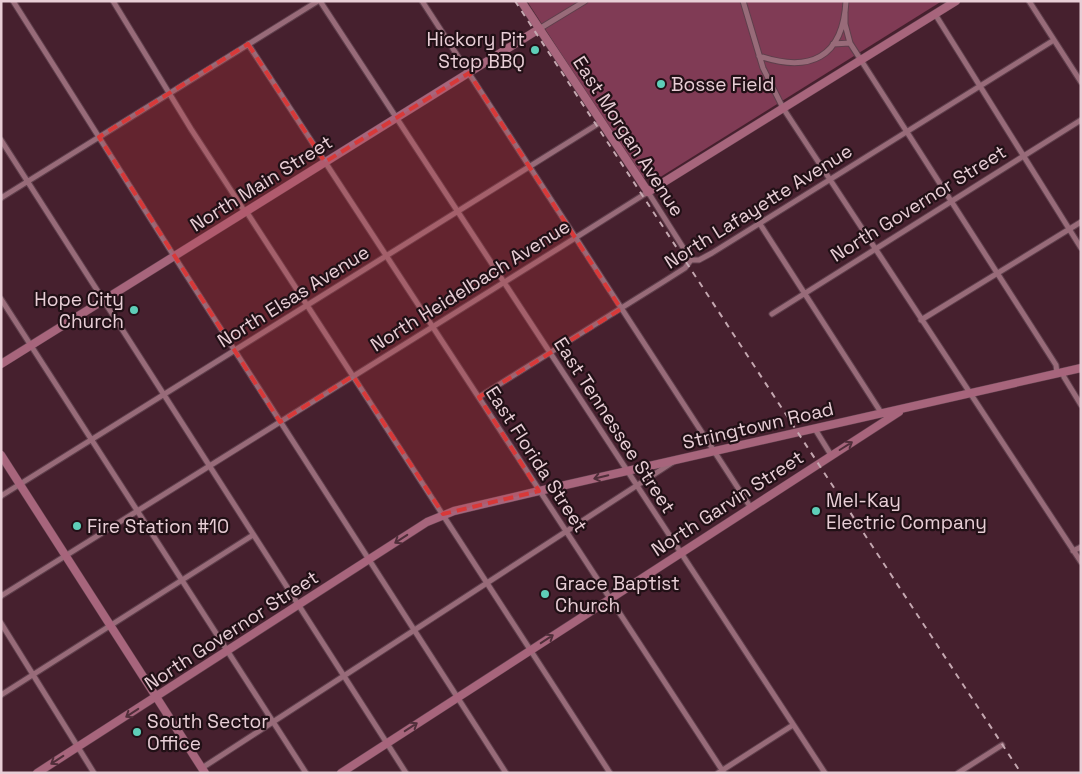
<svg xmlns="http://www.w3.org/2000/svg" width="1082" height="774" viewBox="0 0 1082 774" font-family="'Space Grotesk',sans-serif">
<rect width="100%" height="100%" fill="#46202e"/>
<path fill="#803b55" d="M527,1H942L654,181L640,176Z"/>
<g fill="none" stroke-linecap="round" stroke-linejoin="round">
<defs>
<path id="street" d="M13,1L174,256L506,773
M113,1L191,129L245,212
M320,1L825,773
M422,1L751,508
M743,1L763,68L783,108L1081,562
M1029,1L1081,82
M845,13V24L850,43L1056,365L1057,373
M935,14L1081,248
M539,29L585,1
M248,44L724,773
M833,44L850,43
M759,56C810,73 843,58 846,1
M1,140L406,773
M1,198L318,1
M246,211L610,773
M760,224L882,414
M691,260H699L712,253L1054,40
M1,299L306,773
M772,314L1081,120
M921,320L1081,222
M1066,372L1063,374L1064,377L1081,405
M479,397L663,282L685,268L691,260
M815,429L831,455
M1,496L601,122
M1073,551L1081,547
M1,596C216,461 433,328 648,192L691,260
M1,623L94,773
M1,695L253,535
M202,768L673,462
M718,773L793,725
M958,773L1002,745"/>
<path id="secondary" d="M521,1L648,192L956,1
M1,364L539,29
M1,455L205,773
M37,773L427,522L454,511L539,491L1081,368
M341,773L899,412"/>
</defs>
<use href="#street" stroke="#5f3f4c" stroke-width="7"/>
<use href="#secondary" stroke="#5f3f4c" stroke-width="9"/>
<use href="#street" stroke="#986b79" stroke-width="5"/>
<use href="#secondary" stroke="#a7657c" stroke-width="8"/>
<path stroke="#c4a7b0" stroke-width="2" stroke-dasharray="6 6" stroke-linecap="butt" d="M515,1L1021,773"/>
</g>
<defs><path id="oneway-shaft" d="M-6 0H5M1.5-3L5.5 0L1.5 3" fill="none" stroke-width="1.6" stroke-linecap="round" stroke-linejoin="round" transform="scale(1.25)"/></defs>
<g stroke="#502e3a">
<use href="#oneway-shaft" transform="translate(846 446) rotate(-32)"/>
<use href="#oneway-shaft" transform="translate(601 477) rotate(167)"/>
<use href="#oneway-shaft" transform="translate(401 539) rotate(147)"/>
<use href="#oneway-shaft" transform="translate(547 639) rotate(-33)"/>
<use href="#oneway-shaft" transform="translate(132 713) rotate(147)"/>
<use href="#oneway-shaft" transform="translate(411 727) rotate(-33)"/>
<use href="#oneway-shaft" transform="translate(57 760) rotate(147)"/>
</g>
<path fill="#d83939" fill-opacity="0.2" stroke="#d83939" stroke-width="4" stroke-dasharray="10 6" stroke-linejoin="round" d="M248,44L325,162L469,73L621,309L479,397L539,491L443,514L353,376L280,422L99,137Z"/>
<g fill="#5eceb8" stroke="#211016" stroke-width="2">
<circle cx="535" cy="50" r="5"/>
<circle cx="661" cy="84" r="5"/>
<circle cx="134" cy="310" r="5"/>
<circle cx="816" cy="511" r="5"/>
<circle cx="77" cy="526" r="5"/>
<circle cx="545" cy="594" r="5"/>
<circle cx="137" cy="732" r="5"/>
</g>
<g text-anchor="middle" stroke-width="4.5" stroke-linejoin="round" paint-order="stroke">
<g font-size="19" fill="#e8ced6" stroke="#211016" text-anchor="start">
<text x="525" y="46" text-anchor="end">Hickory Pit<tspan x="525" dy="22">Stop BBQ</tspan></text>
<text x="671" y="91">Bosse Field</text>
<text x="124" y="306" text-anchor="end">Hope City<tspan x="124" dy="22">Church</tspan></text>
<text x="826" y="507">Mel-Kay<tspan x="826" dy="22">Electric Company</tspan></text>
<text x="87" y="533">Fire Station #10</text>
<text x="555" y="590">Grace Baptist<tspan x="555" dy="22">Church</tspan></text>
<text x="147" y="728">South Sector<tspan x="147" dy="22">Office</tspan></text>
</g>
<g font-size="19" fill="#e8ced6" stroke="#211016">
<text transform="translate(629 136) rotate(57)" y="7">East Morgan Avenue</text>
<text transform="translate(261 183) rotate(-32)" y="7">North Main Street</text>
<text transform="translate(918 203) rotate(-32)" y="7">North Governor Street</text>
<text transform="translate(758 206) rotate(-32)" y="7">North Lafayette Avenue</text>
<text transform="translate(470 285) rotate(-32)" y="7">North Heidelbach Avenue</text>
<text transform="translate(293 296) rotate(-32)" y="7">North Elsas Avenue</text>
<text transform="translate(615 425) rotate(57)" y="7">East Tennessee Street</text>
<text transform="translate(758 425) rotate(-13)" y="7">Stringtown Road</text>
<text transform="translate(537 459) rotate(57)" y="7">East Florida Street</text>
<text transform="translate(727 503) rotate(-33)" y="7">North Garvin Street</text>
<text transform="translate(231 630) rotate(-33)" y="7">North Governor Street</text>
</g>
</g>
<rect width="1082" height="774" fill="none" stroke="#e8ced6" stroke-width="5"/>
</svg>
